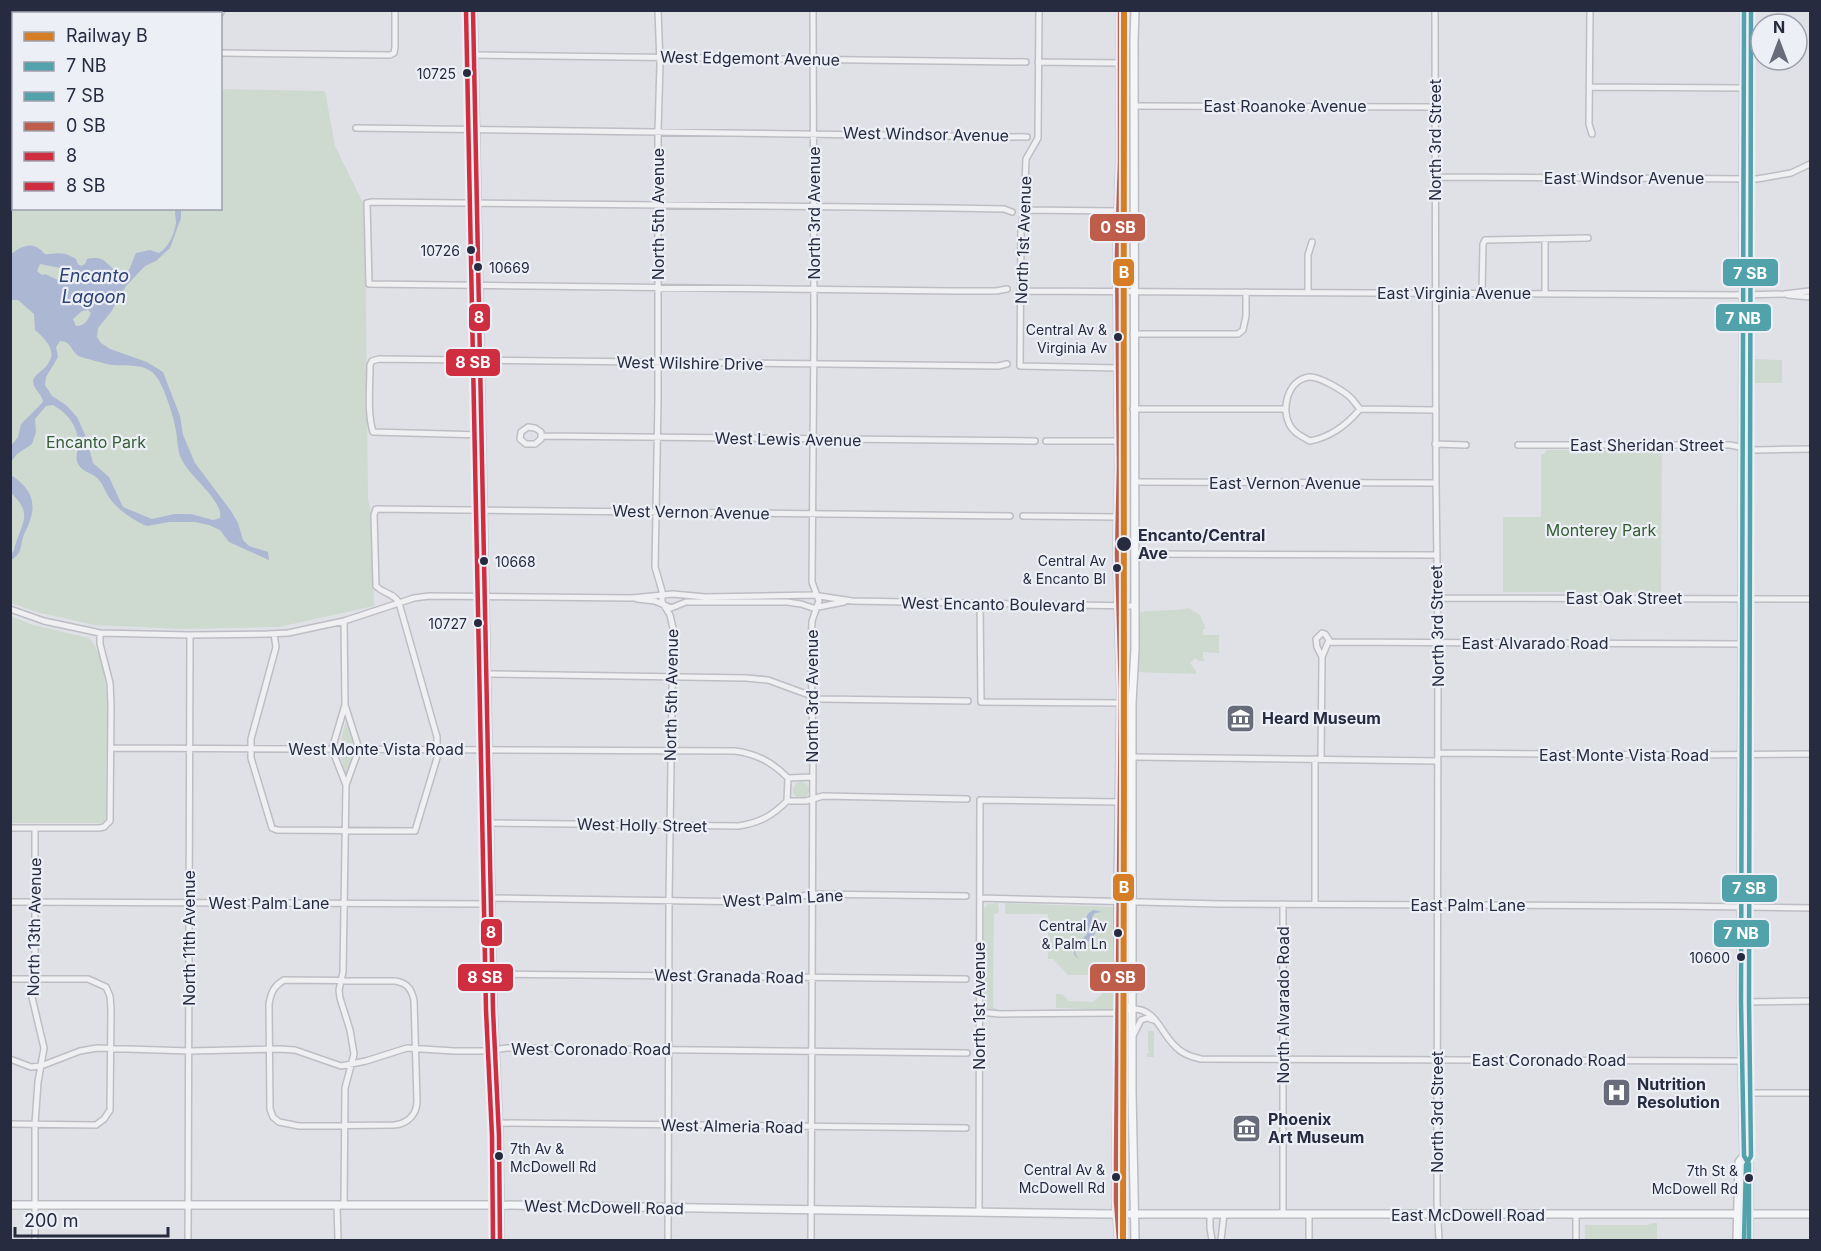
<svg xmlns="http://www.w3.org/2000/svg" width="1821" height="1251" viewBox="0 0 1821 1251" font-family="Inter,sans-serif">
<rect width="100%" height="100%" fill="#e0e1e6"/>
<path fill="#ced9d0" d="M10,85H14V208H220L221,89L325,91L335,146L363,203L365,217L368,499L371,513L374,606L279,627L182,629L94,625L36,612L11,603Z
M1752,359L1782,360V383H1752Z
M1547,450H1662L1661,592H1503V517H1541V454H1544Z
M1189,608L1200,615L1206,629H1203V635H1219V653L1203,652V658L1205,661H1199L1195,658L1190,663L1196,671V674L1134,672L1135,613C1153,609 1171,612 1189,608Z
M11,616L33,625L89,638C113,663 107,737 106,770C106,787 108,805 105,822L99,823H11Z
M346,721L353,743H340Z
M340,754H353L347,775L345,773Z
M793 790a8 8 0 1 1 16 0a8 8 0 1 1-16 0Z
M998,903L999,913L994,914L993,1007L998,1010L984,1008V908L988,904Z
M1005,903L1114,907L1115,1010L1056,1008V994H1062L1069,1001L1093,1002L1106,990V987L1094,975H1068L1053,959H1048V914H1005Z
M1148,1031H1154V1057H1147V1053H1150L1148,1050Z
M1652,1223H1657V1240H1585V1225H1648Z"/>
<path fill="#acb8d3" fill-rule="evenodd" d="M176,208L181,209V218L170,248L156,261L145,266L126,286L111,312L98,328L97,337L101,343L110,349L147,362L163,372L180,416L183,435L195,463L231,511L238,523L243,540L249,546L268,552L269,560L229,542L220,530L209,525L195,522H169L147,526C137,523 116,508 111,500C106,494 104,486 99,480C94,473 83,473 78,464C75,457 78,450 78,442C78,426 66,412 53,405L46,406L35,419L36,432L32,444L17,454L11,462V446L18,437L21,424L43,402C42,393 33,390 33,380C37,372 46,369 49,362C57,349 43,337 35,330L34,314L18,300H11V254C21,247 30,241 41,250C44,253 44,255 49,254C61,253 64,252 76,259L78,264L81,266L85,264L87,259C109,254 104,268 124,274L129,270L136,253L150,250L159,253C169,247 174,234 176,223C176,217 174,214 176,208ZM40,264L60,268L63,272L62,277L58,280L45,274L42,275L37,271ZM88,310L91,313C88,320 85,326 76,326L73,319L82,311ZM60,341C73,341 70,353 81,357C88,359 99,362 107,364C123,368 143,361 155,375C164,385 174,418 176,431C178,443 177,452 183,462C191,477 224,502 220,518L213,520L191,514H174L152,519L123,507L109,477L93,463L86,437L77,417L66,405L52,396L45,385L46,377L58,357L56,347Z
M11,475C29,487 38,501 29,523C27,529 23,535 22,541C21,549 19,556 11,560V555L14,550C20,524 35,515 11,493Z
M1094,910L1102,912L1095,913L1092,917L1095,934L1088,942L1077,945L1075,953L1079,960L1074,954V948L1087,934C1089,924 1081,915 1094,910Z"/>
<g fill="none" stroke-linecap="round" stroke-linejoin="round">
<defs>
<path id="minor" d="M46,10L48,14
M658,10L660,64L658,131V400L655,567L662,591V602L670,615L673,628L669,900L668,1240
M1039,10L1038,138L1026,159L1024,210L1021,229L1020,366L1119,368
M1435,10L1436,483L1438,643L1437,1202L1439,1240
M1590,10L1589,124L1592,134
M220,14L222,10
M10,48H14
M220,53L390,55L394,53L395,47V10
M474,55L1026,62
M1038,62L1119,63
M1589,87L1744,88
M1134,106L1435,107
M356,128L1027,137
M1436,177L1757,179L1791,173L1810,164
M1024,210L1118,211
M1545,239V293
M1007,289L996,291H953L369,284L367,203L372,202L950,208L1004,209L1012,212
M1021,291L1743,295L1784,294L1810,291
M1308,292V255L1312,242
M1482,292L1483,244L1485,240L1588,238
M1788,295L1810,297
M1133,334H1238L1243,330L1246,316V292
M1133,409H1285
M1360,409C1357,406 1354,401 1351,398C1344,391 1319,376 1309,377C1287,380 1280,411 1291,427C1295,434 1303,437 1310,441C1331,437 1346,426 1360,409L1435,410
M528,427L535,428L541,432V439L535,444H526L520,439L521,432Z
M482,435L373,432C367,412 370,387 370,365L372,361L379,359L998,366L1007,364
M542,436L1035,441
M1046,441H1119
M1435,444L1466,445
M1518,445H1730L1756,450L1810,449
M1134,482L1436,483
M1023,516L1118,517
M1134,554L1437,555
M1438,598L1810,599
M637,599L655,601L671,608L686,602H787L801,604L813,608L844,602
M980,604L981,702L1120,703
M10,609L44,621L100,633L190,635L267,634L288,633L344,621L414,598L429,596L632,598L673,594L705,597L813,595L852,601L1135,606
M344,621L345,705L332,749L346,785
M274,634L276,647L251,739V758L272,828L277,830L415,831L437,758V737L399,603C394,593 384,594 376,586L374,515L376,509L1010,516
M1329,642L1742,644
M487,674L746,678L768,680L820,699L968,701
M111,748L735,751C757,754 772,762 788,778L813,777
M1438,753L1688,755L1810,754
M1133,757L1438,761
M1315,759V904
M1321,759L1322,657L1329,640L1325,634L1322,633L1316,639L1317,647L1322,657
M787,801L788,778
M490,823L738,826C759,823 772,816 787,801H806L823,796L967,799
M10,828H99L104,827L110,821L111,705L110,683L100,644V633
M492,898L757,902H773L812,894L966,896
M980,898L1221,904L1672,906L1810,908
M10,902L492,904
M493,974L966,979
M10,979H88L106,987L110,996L111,1009L110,1110L104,1119L96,1125L10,1124
M284,980L395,981C407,983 411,988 414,1000L417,1101C417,1114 408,1124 394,1125L299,1126L279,1122L273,1117L270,1109L269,1004C271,992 274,986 284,980Z
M1741,1002L1810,1001
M1132,1009C1156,1008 1160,1032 1175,1046C1182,1054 1191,1057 1201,1059L1742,1061
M979,1012L1000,1014L1118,1013
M1134,1034L1141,1020L1147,1018L1154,1020
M10,1059L31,1067L41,1066L80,1051L97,1048L189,1051L279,1049L295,1050L341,1066L366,1061L407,1048L454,1051H484L507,1048L967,1053
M1743,1093H1810
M498,1123L966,1128
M337,1205L338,1240
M344,1205L345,1088L354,1054L350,1030L340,998L339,990L343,972L346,785L359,749L345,705
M979,1212L980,800L1120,802
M1210,1214V1228L1212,1240
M1283,1214V904
M1576,1214V1240
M35,1240V1124L38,1082L44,1048L31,993L35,972V828
M188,1240L190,635
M811,1240L813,747L811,652L812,621L819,601L812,582L814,327L813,10
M1221,1240L1224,1214
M1309,1240V1214"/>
<path id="major" d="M473,10L493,1010L499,1136L500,1240
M1744,10L1741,1002L1744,1156L1749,1164V1240
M1121,994V998L1127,1009H1132
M10,1205H500L1108,1214H1810
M1119,1240L1116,1201V1158L1118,1060V890L1121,692L1117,554L1119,467L1117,253L1120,163V10
M1135,1240L1132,1092V703L1135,649L1134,42L1135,10
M1737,1240L1739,1162L1744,1156"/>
</defs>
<use href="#minor" stroke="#bdbec4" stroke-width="8"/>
<use href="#major" stroke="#bcbec4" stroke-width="10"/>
<use href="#minor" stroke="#f0f0f2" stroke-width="5"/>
<use href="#major" stroke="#f4f5f6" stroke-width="7"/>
<defs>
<path id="bus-1" d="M1744,10L1741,1002L1744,1156L1749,1164V1240"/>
<path id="bus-2" d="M1744,1240L1746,1165L1751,1156L1749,1002L1751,10"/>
<path id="bus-3" d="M1119,1240L1116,1201V1158L1121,692L1117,554L1119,467L1117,253L1120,163V10"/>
<path id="bus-4" d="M473,10L493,1010L499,1136L500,1240"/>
<path id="bus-5" d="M466,10L486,1010L492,1136L493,1240"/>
</defs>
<use href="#bus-1" stroke="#edeff6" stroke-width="9"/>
<use href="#bus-2" stroke="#edeff6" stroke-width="9"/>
<use href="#bus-3" stroke="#edeff6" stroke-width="9"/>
<use href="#bus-4" stroke="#edeff6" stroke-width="9"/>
<use href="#bus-5" stroke="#edeff6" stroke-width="9"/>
<use href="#bus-1" stroke="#52a2ab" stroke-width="4.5"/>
<use href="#bus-2" stroke="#52a2ab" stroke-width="4.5"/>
<use href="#bus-3" stroke="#be5d49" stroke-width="4.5"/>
<use href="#bus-4" stroke="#cf2e41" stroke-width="4.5"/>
<use href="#bus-5" stroke="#cf2e41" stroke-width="4.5"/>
<defs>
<path id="rail-1" d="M1123,1240C1125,830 1123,420 1124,10"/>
</defs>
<use href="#rail-1" stroke="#edeff6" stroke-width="10"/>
<use href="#rail-1" stroke="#d67e25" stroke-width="6"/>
</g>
<defs>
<symbol id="museum-square" viewBox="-11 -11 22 22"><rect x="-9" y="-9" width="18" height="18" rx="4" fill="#676b7a" stroke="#edeff6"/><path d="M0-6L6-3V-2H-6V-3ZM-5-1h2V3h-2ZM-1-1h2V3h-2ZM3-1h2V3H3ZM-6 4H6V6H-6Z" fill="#fff"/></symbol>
<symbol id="hospital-square" viewBox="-11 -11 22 22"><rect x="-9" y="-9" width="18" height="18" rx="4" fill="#676b7a" stroke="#edeff6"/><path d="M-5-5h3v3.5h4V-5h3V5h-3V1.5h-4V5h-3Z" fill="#fff"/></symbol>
</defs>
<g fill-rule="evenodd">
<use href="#museum-square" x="1224" y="702" width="33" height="33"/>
<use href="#hospital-square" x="1600" y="1076" width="33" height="33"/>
<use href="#museum-square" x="1230" y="1112" width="33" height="33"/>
</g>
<g fill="#262b40" stroke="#edeff6" stroke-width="2">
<circle cx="467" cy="73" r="5"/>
<circle cx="471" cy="250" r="5"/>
<circle cx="478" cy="267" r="5"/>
<circle cx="1118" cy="337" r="5"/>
<circle cx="1124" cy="544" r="8"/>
<circle cx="484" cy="561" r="5"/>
<circle cx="1117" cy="568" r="5"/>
<circle cx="478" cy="623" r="5"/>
<circle cx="1118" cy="933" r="5"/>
<circle cx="1741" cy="957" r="5"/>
<circle cx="499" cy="1156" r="5"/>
<circle cx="1116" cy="1177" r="5"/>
<circle cx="1749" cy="1178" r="5"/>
</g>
<g text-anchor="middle" stroke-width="4.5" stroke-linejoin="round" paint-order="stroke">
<g font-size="14" fill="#262b40" stroke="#edeff6" text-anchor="end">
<text x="456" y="79">10725</text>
<text x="460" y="256">10726</text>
<text x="489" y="273" text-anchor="start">10669</text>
<text x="1107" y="335">Central Av &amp;<tspan x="1107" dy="18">Virginia Av</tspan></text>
<text x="1106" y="566">Central Av<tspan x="1106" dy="18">&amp; Encanto Bl</tspan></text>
<text x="495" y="567" text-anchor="start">10668</text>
<text x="467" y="629">10727</text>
<text x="1107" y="931">Central Av<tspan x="1107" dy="18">&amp; Palm Ln</tspan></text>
<text x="1730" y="963">10600</text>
<text x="510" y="1154" text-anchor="start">7th Av &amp;<tspan x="510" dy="18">McDowell Rd</tspan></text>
<text x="1105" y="1175">Central Av &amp;<tspan x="1105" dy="18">McDowell Rd</tspan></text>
<text x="1738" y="1176">7th St &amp;<tspan x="1738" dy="18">McDowell Rd</tspan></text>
</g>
<g font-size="16" fill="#262b40" stroke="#edeff6">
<text transform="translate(750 58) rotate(1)" y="6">West Edgemont Avenue</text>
<text x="1285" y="112">East Roanoke Avenue</text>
<text transform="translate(926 134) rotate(1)" y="6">West Windsor Avenue</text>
<text transform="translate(1435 140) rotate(-90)" y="6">North 3rd Street</text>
<text x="1624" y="184">East Windsor Avenue</text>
<text transform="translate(814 213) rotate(-90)" y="6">North 3rd Avenue</text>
<text transform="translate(658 214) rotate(-90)" y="6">North 5th Avenue</text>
<text transform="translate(1023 240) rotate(-88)" y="6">North 1st Avenue</text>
<text x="1454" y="299">East Virginia Avenue</text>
<text transform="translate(690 363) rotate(1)" y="6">West Wilshire Drive</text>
<text transform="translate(788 439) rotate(1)" y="6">West Lewis Avenue</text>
<text x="1647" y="451">East Sheridan Street</text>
<text x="1285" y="489">East Vernon Avenue</text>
<text transform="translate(691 512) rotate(1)" y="6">West Vernon Avenue</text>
<text x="1624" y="604">East Oak Street</text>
<text transform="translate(993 604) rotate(1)" y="6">West Encanto Boulevard</text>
<text transform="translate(1437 626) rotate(-91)" y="6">North 3rd Street</text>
<text x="1535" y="649">East Alvarado Road</text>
<text transform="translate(671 695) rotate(-89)" y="6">North 5th Avenue</text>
<text transform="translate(812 696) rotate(-90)" y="6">North 3rd Avenue</text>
<text x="376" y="755">West Monte Vista Road</text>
<text x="1624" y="761">East Monte Vista Road</text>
<text transform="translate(642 825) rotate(1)" y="6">West Holly Street</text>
<text transform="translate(783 898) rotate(-3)" y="6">West Palm Lane</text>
<text x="269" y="909">West Palm Lane</text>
<text x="1468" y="911">East Palm Lane</text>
<text transform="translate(34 927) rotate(-89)" y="6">North 13th Avenue</text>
<text transform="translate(189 938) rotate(-90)" y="6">North 11th Avenue</text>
<text transform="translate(729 976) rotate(1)" y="6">West Granada Road</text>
<text transform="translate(1283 1005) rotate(-90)" y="6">North Alvarado Road</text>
<text transform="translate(979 1006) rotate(-90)" y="6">North 1st Avenue</text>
<text x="591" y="1055">West Coronado Road</text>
<text x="1549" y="1066">East Coronado Road</text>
<text transform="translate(1437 1112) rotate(-90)" y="6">North 3rd Street</text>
<text transform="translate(732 1126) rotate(1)" y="6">West Almeria Road</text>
<text transform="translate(604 1207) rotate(1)" y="6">West McDowell Road</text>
<text x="1468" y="1221">East McDowell Road</text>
</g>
<g font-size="16" fill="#335d32" stroke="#edeff6">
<text x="96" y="448">Encanto Park</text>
<text x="1601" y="536">Monterey Park</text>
</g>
<g font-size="16" font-weight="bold" fill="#262b40" stroke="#edeff6" text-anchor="start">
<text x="1138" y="541">Encanto/Central<tspan x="1138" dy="18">Ave</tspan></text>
</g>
<g font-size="16" font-weight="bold" fill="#262b40" stroke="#edeff6" text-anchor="start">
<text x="1262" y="724">Heard Museum</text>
<text x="1637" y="1090">Nutrition<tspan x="1637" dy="18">Resolution</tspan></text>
<text x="1268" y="1125">Phoenix<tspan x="1268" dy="18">Art Museum</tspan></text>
</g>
<g font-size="18" font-style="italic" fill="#2e4276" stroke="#edeff6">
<text x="94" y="282">Encanto<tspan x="94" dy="21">Lagoon</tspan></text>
</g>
</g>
<g stroke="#edeff6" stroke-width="2">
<rect x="1089" y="213" width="57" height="29" rx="6" fill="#be5d49"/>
<rect x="1112" y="258" width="23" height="29" rx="6" fill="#d67e25"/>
<rect x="1722" y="258" width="57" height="29" rx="6" fill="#52a2ab"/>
<rect x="468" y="303" width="23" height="29" rx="6" fill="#cf2e41"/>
<rect x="1715" y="303" width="57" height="29" rx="6" fill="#52a2ab"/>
<rect x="445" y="348" width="56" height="29" rx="6" fill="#cf2e41"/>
<rect x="1112" y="873" width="23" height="29" rx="6" fill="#d67e25"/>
<rect x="1721" y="874" width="57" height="29" rx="6" fill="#52a2ab"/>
<rect x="480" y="918" width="23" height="29" rx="6" fill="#cf2e41"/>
<rect x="1713" y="919" width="57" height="29" rx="6" fill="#52a2ab"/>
<rect x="1089" y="963" width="57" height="29" rx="6" fill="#be5d49"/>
<rect x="457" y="963" width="57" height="29" rx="6" fill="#cf2e41"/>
</g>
<g font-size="16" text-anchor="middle" font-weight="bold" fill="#fff">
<text x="1118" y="233">0 SB</text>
<text x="1124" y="278">B</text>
<text x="1750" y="279">7 SB</text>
<text x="479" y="323">8</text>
<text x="1743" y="324">7 NB</text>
<text x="473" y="368">8 SB</text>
<text x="1124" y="893">B</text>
<text x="1749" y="894">7 SB</text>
<text x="491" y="938">8</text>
<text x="1741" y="939">7 NB</text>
<text x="1118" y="983">0 SB</text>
<text x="485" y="983">8 SB</text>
</g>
<rect width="1821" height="1251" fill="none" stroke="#262b40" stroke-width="24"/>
<rect x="12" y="12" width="210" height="198" fill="#edeff6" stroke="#9da1ad" stroke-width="1.5"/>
<rect x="24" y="32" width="30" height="9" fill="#d67e25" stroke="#9da1ad" stroke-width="1.5"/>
<text x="66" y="42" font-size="18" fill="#262b40">Railway B</text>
<rect x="24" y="62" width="30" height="9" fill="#52a2ab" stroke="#9da1ad" stroke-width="1.5"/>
<text x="66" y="72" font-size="18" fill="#262b40">7 NB</text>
<rect x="24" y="92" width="30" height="9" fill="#52a2ab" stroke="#9da1ad" stroke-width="1.5"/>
<text x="66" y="102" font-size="18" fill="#262b40">7 SB</text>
<rect x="24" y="122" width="30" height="9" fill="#be5d49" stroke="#9da1ad" stroke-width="1.5"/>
<text x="66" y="132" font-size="18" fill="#262b40">0 SB</text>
<rect x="24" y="152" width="30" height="9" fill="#cf2e41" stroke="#9da1ad" stroke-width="1.5"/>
<text x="66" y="162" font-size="18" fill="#262b40">8</text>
<rect x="24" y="182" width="30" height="9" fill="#cf2e41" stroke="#9da1ad" stroke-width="1.5"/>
<text x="66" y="192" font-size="18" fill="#262b40">8 SB</text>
<g transform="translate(1779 42)"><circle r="28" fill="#edeff6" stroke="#9da1ad" stroke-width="1.5"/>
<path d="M0-4.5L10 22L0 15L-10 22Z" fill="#676b7a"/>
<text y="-9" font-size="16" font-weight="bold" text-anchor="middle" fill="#262b40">N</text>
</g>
<path d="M15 1227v9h153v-9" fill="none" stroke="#262b40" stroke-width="3"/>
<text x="24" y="1227" font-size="18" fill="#262b40" stroke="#edeff6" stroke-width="4.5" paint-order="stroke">200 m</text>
</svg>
